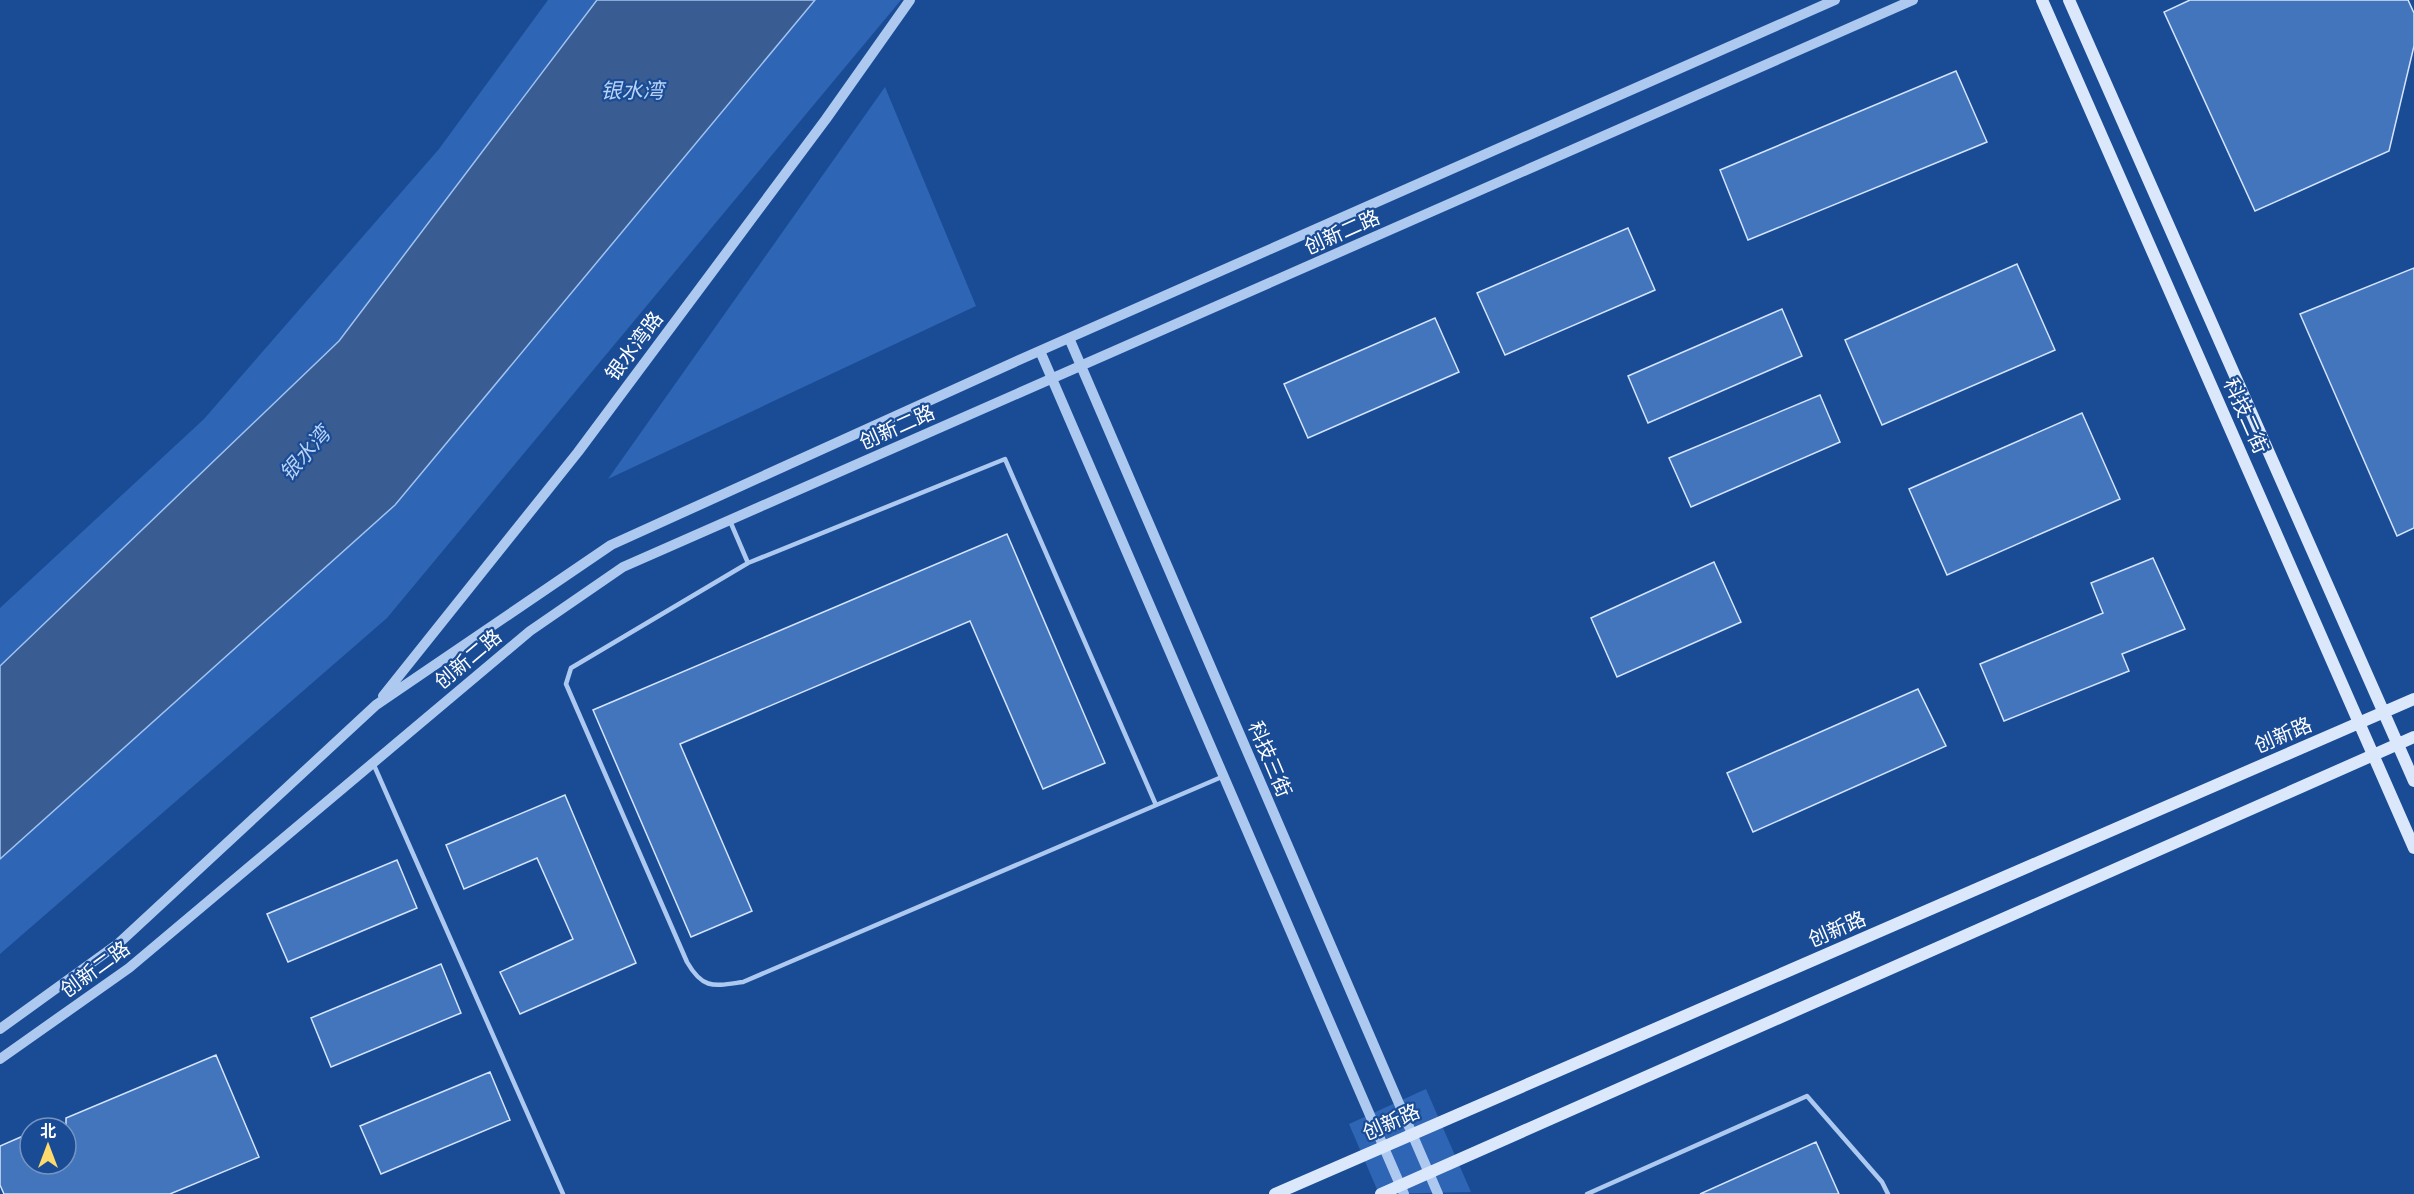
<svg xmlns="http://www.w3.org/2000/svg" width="2414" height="1194" viewBox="0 0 2414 1194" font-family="Poppins,'Noto Sans SC',sans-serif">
<rect width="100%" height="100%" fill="#1a4c96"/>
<path fill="#2e65b4" d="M548,0H901L387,618L0,954V608L204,419L439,149Z
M885,87L976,306L608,479Z
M1426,1089L1471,1192L1379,1194L1349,1124Z"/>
<path fill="#395d93" stroke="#a0c3f2" stroke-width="1.5" d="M597,0H815L395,505L0,859V666L339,341Z"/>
<path fill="#4375bd" stroke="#d4e4fb" stroke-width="1.5" d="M2190,0H2408L2414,13V46L2389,151L2255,211L2164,12Z
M1956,71L1987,142L1748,240L1720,170Z
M1628,228L1655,290L1505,355L1477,293Z
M2017,264L2055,350L1882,425L1845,340Z
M2414,268V528L2397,536L2300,314Z
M1782,309L1802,356L1648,423L1628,376Z
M1435,318L1459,372L1308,438L1284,384Z
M1820,395L1840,442L1691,507L1669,458Z
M2082,413L2120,499L1947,575L1909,489Z
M1007,534L1105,763L1043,789L970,621L680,744L752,911L691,937L593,710Z
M2153,558L2185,629L2122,654L2129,671L2004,721L1980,664L2103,613L2091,583Z
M1714,562L1741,622L1617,677L1591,618Z
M1918,689L1946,746L1753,832L1727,773Z
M565,795L636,963L520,1014L500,972L573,939L537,858L464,889L446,845Z
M397,860L417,908L288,962L267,914Z
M441,964L461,1013L331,1067L311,1018Z
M216,1055L259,1157L170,1194H4L0,1185V1146L30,1133V1164H66V1118Z
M490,1072L510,1120L381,1174L360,1126Z
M1816,1142L1839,1194H1700Z"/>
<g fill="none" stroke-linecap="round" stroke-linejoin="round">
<path stroke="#adc9f0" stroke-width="4.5" d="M730,521L748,563
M373,763L563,1194
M1156,805L1005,459L748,563L571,668L566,684L687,962C703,990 714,986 743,982L1224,776
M1587,1194L1807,1096L1882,1182L1888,1194"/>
<path stroke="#adc9f0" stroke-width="10" d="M1069,338L1438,1194
M1040,351L1404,1194
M383,696L578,452L826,119L910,0
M0,1029L119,943L376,705L611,545L1019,360L1835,0
M0,1059L129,968L530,631L623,567L1913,0"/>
<path stroke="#dbe8fb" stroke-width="12" d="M2042,0L2414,848
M2069,0L2414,781
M1275,1194L2414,699
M1381,1194L2414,737"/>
</g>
<g text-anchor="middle" stroke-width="4.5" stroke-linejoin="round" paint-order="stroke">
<g font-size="20" fill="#fff" stroke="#1a4c96">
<text transform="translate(1342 232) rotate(-24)" y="7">创新二路</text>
<text transform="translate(634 346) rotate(-53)" y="7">银水湾路</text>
<text transform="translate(2246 416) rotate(66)" y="7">科技二街</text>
<text transform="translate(897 427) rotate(-24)" y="7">创新二路</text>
<text transform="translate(468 659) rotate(-40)" y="7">创新二路</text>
<text transform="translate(2283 735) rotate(-23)" y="7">创新路</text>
<text transform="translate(1270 759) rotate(67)" y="7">科技三街</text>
<text transform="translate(1837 929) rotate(-23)" y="7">创新路</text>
<text transform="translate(95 969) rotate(-36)" y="7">创新二路</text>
<text transform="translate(1391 1122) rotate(-24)" y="7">创新路</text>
</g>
<g font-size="21" font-style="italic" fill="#b9d3f7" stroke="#1a4c96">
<text x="632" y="98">银水湾</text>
<text transform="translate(305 454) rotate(-49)" y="7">银水湾</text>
</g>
</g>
<g transform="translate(48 1146)"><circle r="28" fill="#1a4c96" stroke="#7694c0" stroke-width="1.5"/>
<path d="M0-4.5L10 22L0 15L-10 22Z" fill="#ffda6c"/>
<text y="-9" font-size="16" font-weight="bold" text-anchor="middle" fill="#ffffff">北</text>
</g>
</svg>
